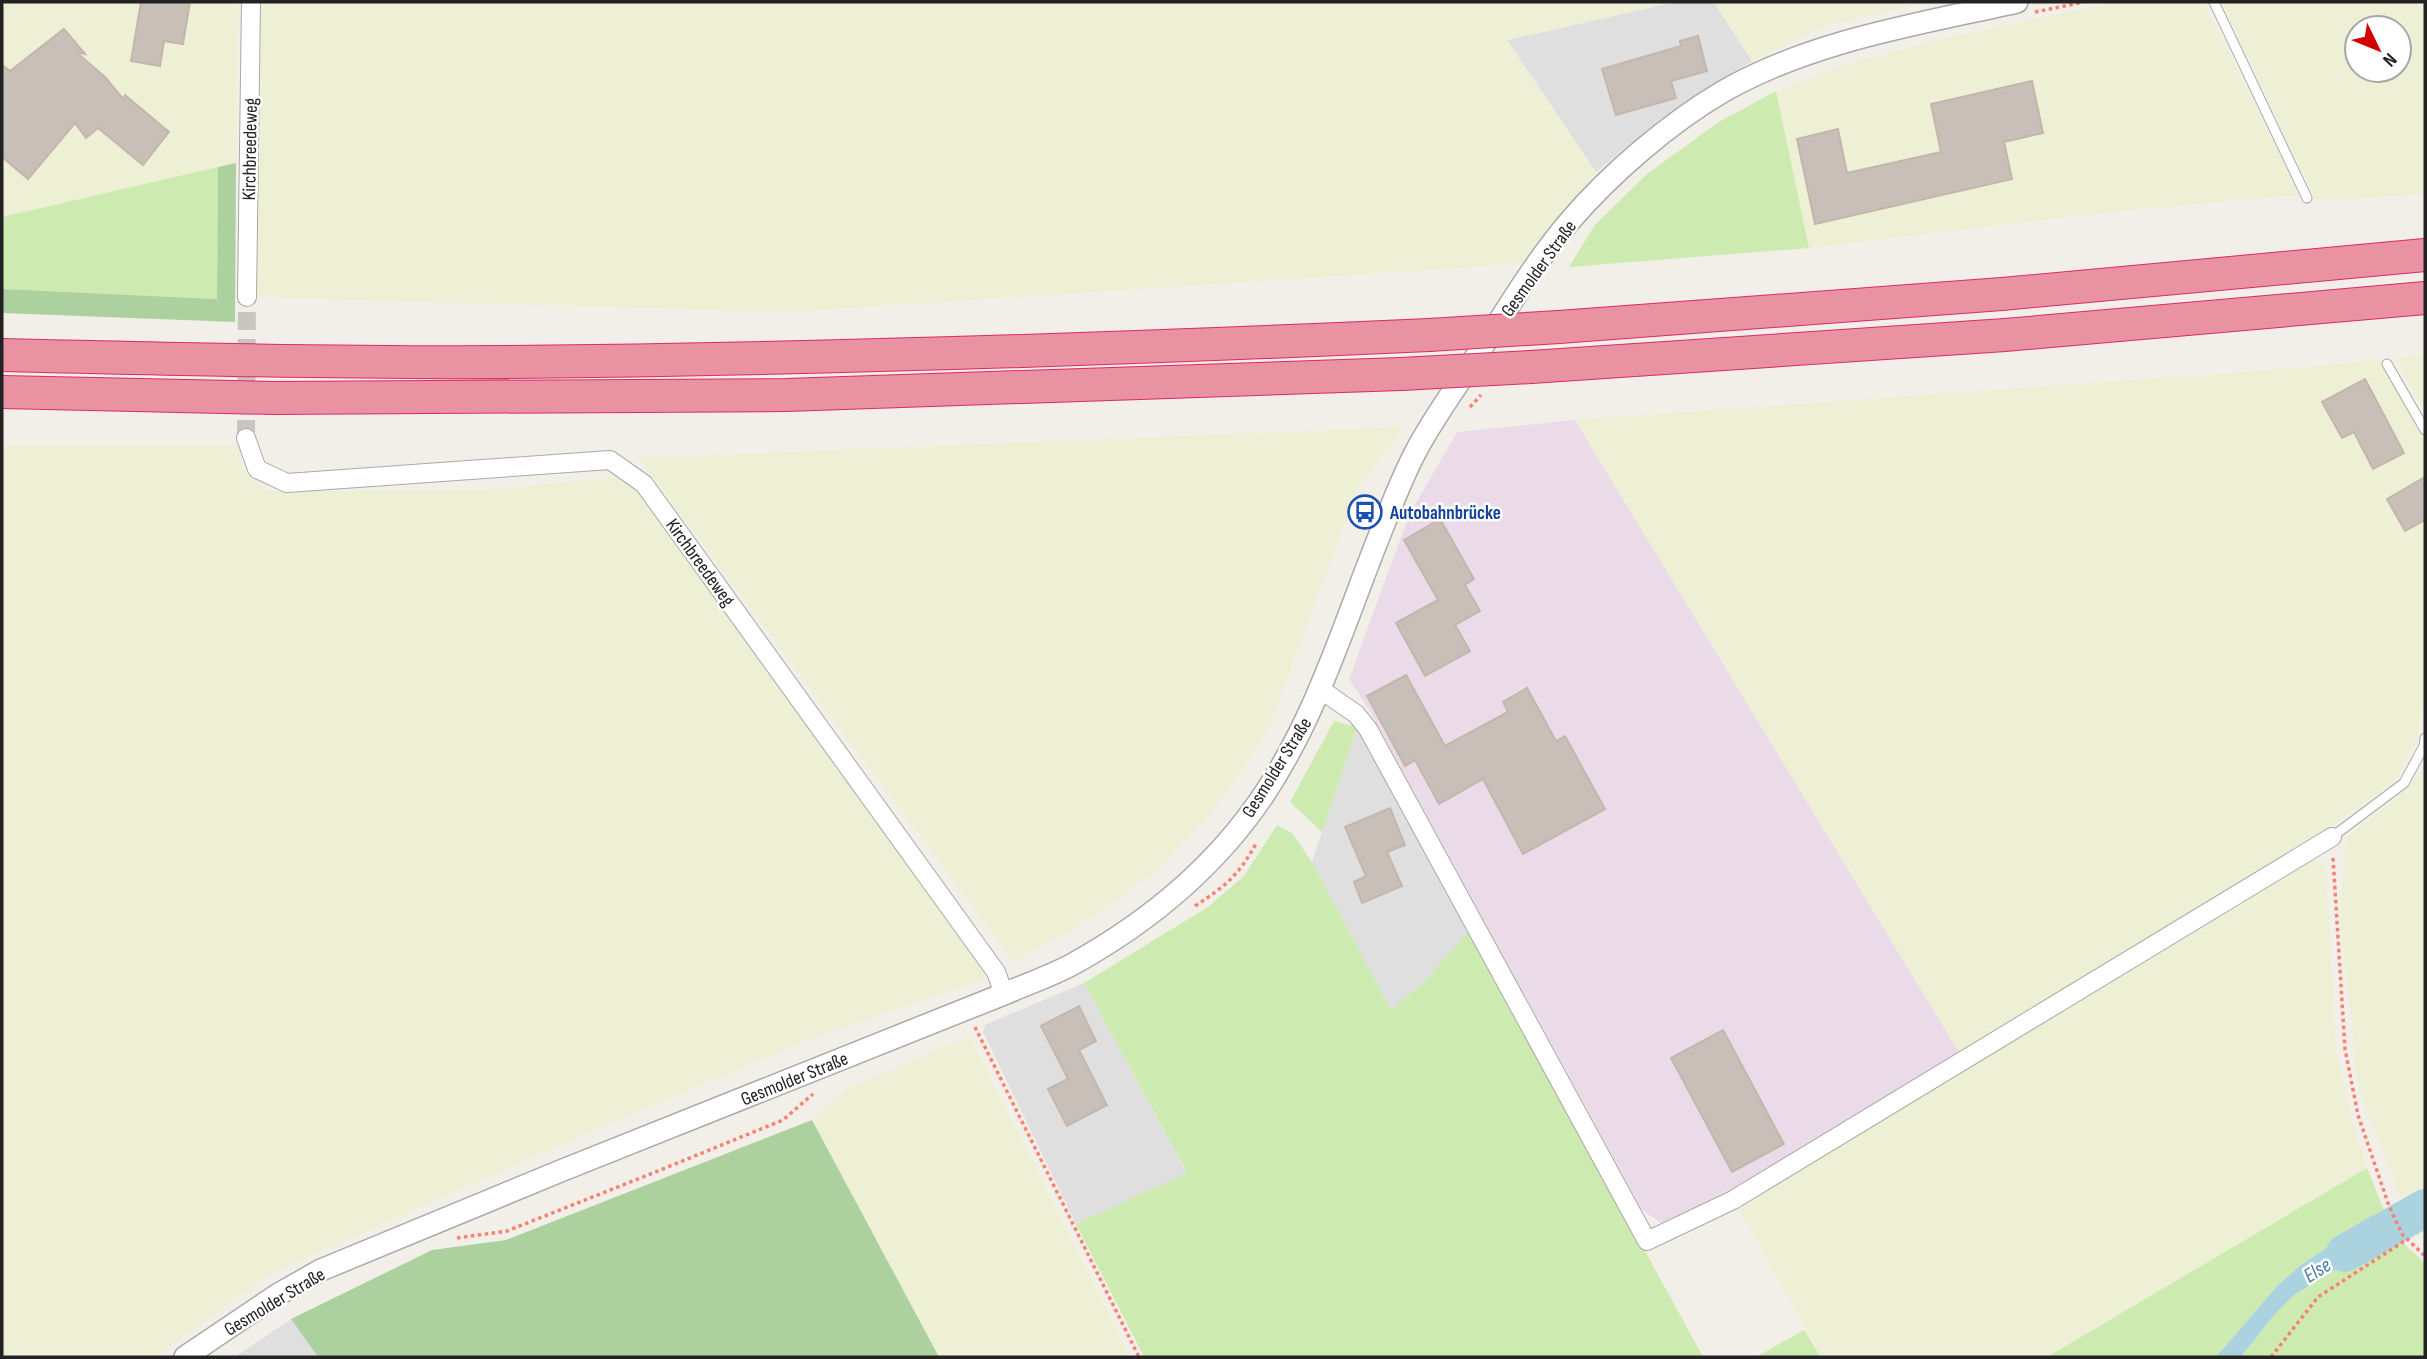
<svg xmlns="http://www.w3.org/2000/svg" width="2427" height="1359" viewBox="0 0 2427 1359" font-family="'Sofia Sans Condensed',sans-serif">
<rect width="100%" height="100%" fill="#f2efe9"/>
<path fill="#e0dfdf" d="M1675,2H1714L1752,61L1660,119L1596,172L1507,40Z
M1357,727L1470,930L1422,984L1391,1010L1312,862Z
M1084,983L1187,1174L1076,1224L983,1032L985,1025Z
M291,1319L318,1357H235Z"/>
<path fill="#ebdbe8" d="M1575,420L1962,1057L1741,1187L1661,1223L1642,1210L1371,713L1349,679L1410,513L1457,432Z"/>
<path fill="#eef0d5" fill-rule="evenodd" d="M2,2H239L236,163L2,217Z
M251,2H1675L1507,40L1596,172L1520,264L790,312L247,297Z
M1714,2H1928L1829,25L1752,61Z
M2113,2H2202L2227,47L2299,195L2121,211L1809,248L1776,91L1843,65L1950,37Z
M2222,2H2425V194L2316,201ZM2357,28H2399V70H2357Z
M2425,354V411L2395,358Z
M2380,360L2425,442V693L2417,741L2394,782L2310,841L1962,1057L1575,420L2271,370Z
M1403,427L1358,488L1268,731L1219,804L1156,871L1095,916L1014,962L639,458Z
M2,446H238L244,472L266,491L489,490L616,477L644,495L987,974L980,981L810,1039L576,1138L268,1275L155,1357H2Z
M2425,765V1190L2401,1199L2358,1087L2339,907L2347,837L2410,786Z
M2310,859L2326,865L2336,1050L2351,1117L2367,1168L2047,1357H1821L1739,1208Z
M970,1036L1130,1357H939L812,1120L848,1088Z"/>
<path fill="#cdebb0" d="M1776,91L1809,248L1569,267L1594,226L1647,174L1717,123Z
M218,167L217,299L2,289V217Z
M1334,721L1357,727L1322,832L1290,802Z
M1277,825L1292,833L1312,862L1391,1010L1422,984L1470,930L1703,1357H1144L1076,1224L1187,1173L1084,983L1208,907L1244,876Z
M2367,1168L2384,1210L2301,1265L2278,1285L2216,1357H2047Z
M2393,1234L2425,1263V1357H2241L2275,1314L2294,1295Z
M1804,1330L1821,1357H1756Z"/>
<path fill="#add19e" d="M236,163L235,322L2,313V289L217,299L218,167Z
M812,1120L939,1357H318L291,1319L432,1250L506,1240Z"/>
<path fill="#aad3df" d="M2384,1210L2393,1234L2294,1295L2275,1314L2241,1357H2216L2278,1285L2301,1265Z"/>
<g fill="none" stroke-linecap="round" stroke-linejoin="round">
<path stroke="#aad3df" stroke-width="38" d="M2345,1253L2425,1208"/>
</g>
<path fill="#c7bfb8" stroke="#c4b6ab" stroke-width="2" d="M141,2H190L183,44L164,41L160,66L131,61Z
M64,29L85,54L76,52L105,77L124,100L125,95L169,132L143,165L98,128L86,138L75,123L28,179L2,157V65L10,71Z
M1698,36L1707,71L1671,81L1676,98L1616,115L1602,69L1681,46L1680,41Z
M2032,81L2043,133L2004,142L2012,179L1815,224L1797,139L1838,129L1847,173L1941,152L1931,104Z
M2365,379L2404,453L2373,469L2354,432L2342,438L2322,402Z
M2425,477V520L2405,531L2387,499Z
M1440,519L1474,579L1465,585L1480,611L1455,625L1470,651L1425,676L1396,623L1438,600L1404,540Z
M1406,675L1445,746L1508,712L1503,702L1527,688L1556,741L1565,736L1605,809L1523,854L1483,779L1439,804L1415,760L1405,766L1367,696Z
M1390,808L1405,845L1387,852L1402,886L1362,903L1354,882L1366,876L1345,827Z
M1079,1006L1096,1041L1079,1050L1107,1105L1067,1126L1048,1089L1068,1079L1041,1026Z
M1723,1030L1784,1144L1732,1172L1671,1058Z"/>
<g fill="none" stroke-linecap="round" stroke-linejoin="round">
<path stroke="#c8c6c1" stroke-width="18" stroke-dasharray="18 9" stroke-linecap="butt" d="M246,438L247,297"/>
<defs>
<path id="service" d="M2214,2L2307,198
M2387,364L2425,430
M2332,837L2404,783L2424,746L2425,738"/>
<path id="minor" d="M247,297L251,2
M246,438L257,469L287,483L610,460L644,484L996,972L1004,994
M1320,689L1356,714L1368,729L1647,1241L1733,1200L2332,837"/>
<path id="tertiary" d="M185,1357L277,1295L321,1270L563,1170L1004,994C1027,984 1051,976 1073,964C1147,923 1215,867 1263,796C1318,714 1345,620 1382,529C1392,504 1402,478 1415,453C1433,418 1458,385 1479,352C1508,308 1535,262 1569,222C1610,174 1669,123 1724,91C1811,41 1919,24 2017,2"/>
<path id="motorway" d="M1559,327L2002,294L2425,255
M2,355C171,359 341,363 511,362C817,359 1123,349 1429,335
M1531,367L2005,335L2425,298
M2,392L273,398L786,395L1401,374"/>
</defs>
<use href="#service" stroke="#a9a9a9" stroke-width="11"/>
<use href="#minor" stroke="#a9a9a9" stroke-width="20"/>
<use href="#tertiary" stroke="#a9a9a9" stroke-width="24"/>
<use href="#motorway" stroke="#dc2a67" stroke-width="34"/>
<path stroke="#fa8072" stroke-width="3.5" stroke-dasharray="3.5 3.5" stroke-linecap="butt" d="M2035,12L2084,2
M1470,407L1481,395
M2333,858L2345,1049L2358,1115L2389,1206L2402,1234L2425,1256
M1195,906C1227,885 1238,876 1257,842
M975,1027L1139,1357
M457,1238L507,1231L653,1173L783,1120L813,1094
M2271,1357L2318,1297L2406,1240"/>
<use href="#service" stroke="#fff" stroke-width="9"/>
<use href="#minor" stroke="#fff" stroke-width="18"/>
<use href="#tertiary" stroke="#fff" stroke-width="21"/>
<use href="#motorway" stroke="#e892a2" stroke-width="32"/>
<defs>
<path id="motorway-bridge" d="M1429,335L1559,327
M1401,374L1531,367"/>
</defs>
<use href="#motorway-bridge" stroke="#dc2a67" stroke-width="34" stroke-linecap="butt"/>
<use href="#motorway-bridge" stroke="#e892a2" stroke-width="32"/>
</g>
<defs>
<symbol id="bus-ring" viewBox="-11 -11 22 22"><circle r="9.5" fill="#fff" stroke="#1a4fb4" stroke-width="1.5"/><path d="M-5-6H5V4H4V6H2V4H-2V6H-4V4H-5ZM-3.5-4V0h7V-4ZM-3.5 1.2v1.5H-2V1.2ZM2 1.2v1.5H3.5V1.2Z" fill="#1a4fb4"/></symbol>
</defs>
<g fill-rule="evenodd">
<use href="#bus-ring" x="1346" y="493" width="38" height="38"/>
</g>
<g text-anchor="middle" stroke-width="5" stroke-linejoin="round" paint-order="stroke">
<g font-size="19" fill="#222" stroke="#fff">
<text transform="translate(249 149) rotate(-89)" y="7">Kirchbreedeweg</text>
<text transform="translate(1538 268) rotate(-54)" y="7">Gesmolder Straße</text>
<text transform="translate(701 562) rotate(54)" y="7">Kirchbreedeweg</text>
<text transform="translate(1276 767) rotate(-58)" y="7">Gesmolder Straße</text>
<text transform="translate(794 1078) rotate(-22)" y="7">Gesmolder Straße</text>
<text transform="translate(274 1301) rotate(-31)" y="7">Gesmolder Straße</text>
</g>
<g font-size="19" font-weight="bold" fill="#164399" stroke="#fff" text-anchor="start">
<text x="1390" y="519">Autobahnbrücke</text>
</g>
<g font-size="21" font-style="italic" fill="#4a7aab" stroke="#fff">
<text transform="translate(2317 1270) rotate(-32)" y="7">Else</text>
</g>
</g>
<rect width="2427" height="1359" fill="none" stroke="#222222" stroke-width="7"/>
<g transform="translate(2378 49) rotate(133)"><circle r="33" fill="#ffffff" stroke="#a7a7a7" stroke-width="2"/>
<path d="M0-5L12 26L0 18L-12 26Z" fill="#d40000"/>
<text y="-10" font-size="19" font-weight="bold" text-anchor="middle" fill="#222222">N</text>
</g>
</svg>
